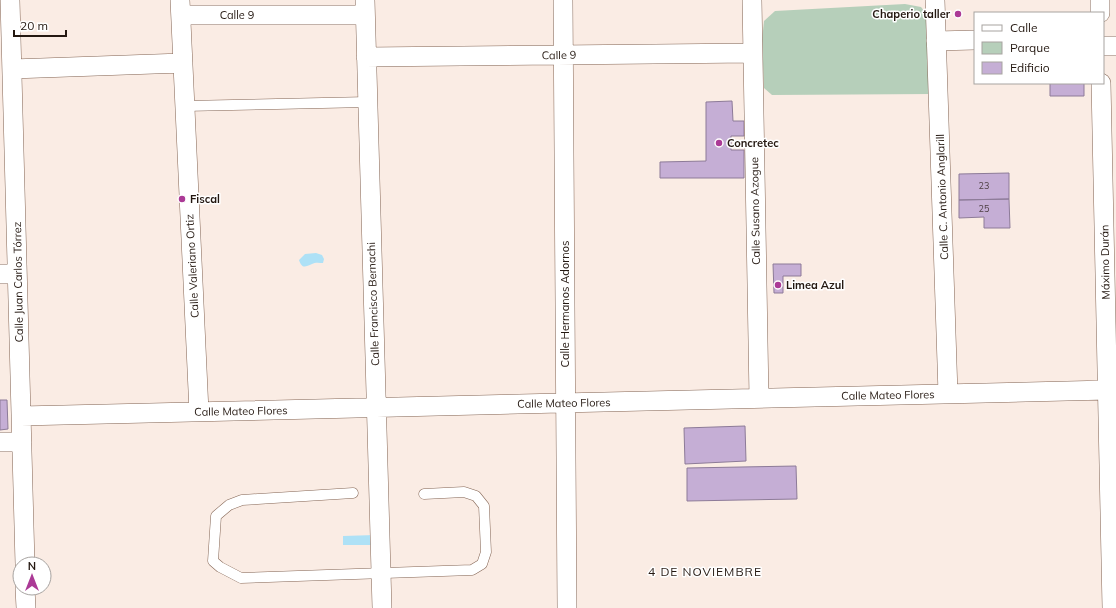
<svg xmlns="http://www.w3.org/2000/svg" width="1116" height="608" viewBox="0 0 1116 608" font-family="Mulish,sans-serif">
<rect width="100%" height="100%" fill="#faece4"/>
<path fill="#b6cfba" d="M905,4L921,7L929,17L933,94L772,95L764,88L762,40L764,21L775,11Z"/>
<path fill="#aee1f6" d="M316,253L322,255L324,259L323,263C320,263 315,262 312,264C305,267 302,269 299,260L305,254Z
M375,535V545H343V536Z"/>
<path fill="#c5aed5" stroke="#8d7b98" d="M1050,83H1084V96H1050Z
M732,101L733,121H744V136H731V150H744V178H660V162L706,161V102Z
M1009,173V199L959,200V174Z
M1009,199L1010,228H984V217L959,218V200Z
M773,264H801V276H783V293H774Z
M0,400H7L8,429L0,430Z
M745,426L746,461L685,464L684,428Z
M796,466L797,499L687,501V468Z"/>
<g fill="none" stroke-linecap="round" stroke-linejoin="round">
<defs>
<path id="lane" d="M185,106L368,102
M353,493L242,500L229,505L216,516L213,561L220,567L241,578L472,570L482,564L486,552L484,506L476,496L464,492L424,494"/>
<path id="street" d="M10,0L25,564
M180,0L199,412
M365,0L382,608
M563,0L567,608
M752,0L759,398
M935,0L948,394
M1100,0V13
M181,15H365
M936,41L975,40
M1103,46H1116
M366,57L752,53
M12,69L183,63
M1101,83L1112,608
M0,274H17
M21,416L1108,390
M0,442H22
M25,588L26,608"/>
</defs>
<use href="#lane" stroke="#846554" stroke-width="11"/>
<use href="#street" stroke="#846554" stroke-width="20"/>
<use href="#lane" stroke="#fff" stroke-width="10"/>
<use href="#street" stroke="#fff" stroke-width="19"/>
</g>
<g fill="#ab3a96" stroke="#fff" stroke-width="1.5">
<circle cx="958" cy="14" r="4"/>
<circle cx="719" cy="143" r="4"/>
<circle cx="182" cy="199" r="4"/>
<circle cx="778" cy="285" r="4"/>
</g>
<g text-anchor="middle" stroke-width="3" stroke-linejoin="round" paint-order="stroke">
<g font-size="9" fill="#4c3e42">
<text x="984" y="189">23</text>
<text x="984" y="212">25</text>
</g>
<g font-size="11" font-weight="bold" fill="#241811" stroke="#fff" text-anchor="start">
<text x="950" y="18" text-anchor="end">Chaperio taller</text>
<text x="727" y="147">Concretec</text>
<text x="190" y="203">Fiscal</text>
<text x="786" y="289">Limea Azul</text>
</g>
<g font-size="11" fill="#241811" stroke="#fff">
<text x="237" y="19">Calle 9</text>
<text transform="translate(559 55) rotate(-1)" y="4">Calle 9</text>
<text transform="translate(942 197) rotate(-92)" y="4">Calle C. Antonio Anglarill</text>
<text transform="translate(755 211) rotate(-91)" y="4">Calle Susano Azogue</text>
<text transform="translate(1105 262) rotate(-91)" y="4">Máximo Durán</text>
<text transform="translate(192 266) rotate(-93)" y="4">Calle Valeriano Ortiz</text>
<text transform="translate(18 282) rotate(-91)" y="4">Calle Juan Carlos Tórrez</text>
<text transform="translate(373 304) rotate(-92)" y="4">Calle Francisco Bernachi</text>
<text transform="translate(565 304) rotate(-90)" y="4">Calle Hermanos Adornos</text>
<text transform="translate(888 395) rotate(-1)" y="4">Calle Mateo Flores</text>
<text transform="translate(564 403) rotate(-1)" y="4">Calle Mateo Flores</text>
<text transform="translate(241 411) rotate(-1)" y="4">Calle Mateo Flores</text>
</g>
<g font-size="12" letter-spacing="1" fill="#241811" stroke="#fff">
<text x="705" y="576">4 DE NOVIEMBRE</text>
</g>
</g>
<rect x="974" y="12" width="130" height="72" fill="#ffffff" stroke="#a7a3a0"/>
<rect x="982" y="25" width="20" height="6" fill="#ffffff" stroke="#a7a3a0"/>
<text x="1010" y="32" font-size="12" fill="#241811">Calle</text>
<rect x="982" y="42" width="20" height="12" fill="#b6cfba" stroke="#a7a3a0"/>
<text x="1010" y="52" font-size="12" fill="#241811">Parque</text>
<rect x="982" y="62" width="20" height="12" fill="#c5aed5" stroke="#a7a3a0"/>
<text x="1010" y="72" font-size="12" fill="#241811">Edificio</text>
<g transform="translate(32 576)"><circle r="19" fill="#ffffff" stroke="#a7a3a0"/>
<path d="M0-3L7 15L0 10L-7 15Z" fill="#ab3a96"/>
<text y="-6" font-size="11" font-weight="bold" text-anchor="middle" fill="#241811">N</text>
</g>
<path d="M14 30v6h52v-6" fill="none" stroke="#241811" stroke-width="2"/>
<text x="20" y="30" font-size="12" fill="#241811" stroke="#ffffff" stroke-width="3" paint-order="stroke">20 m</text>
</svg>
